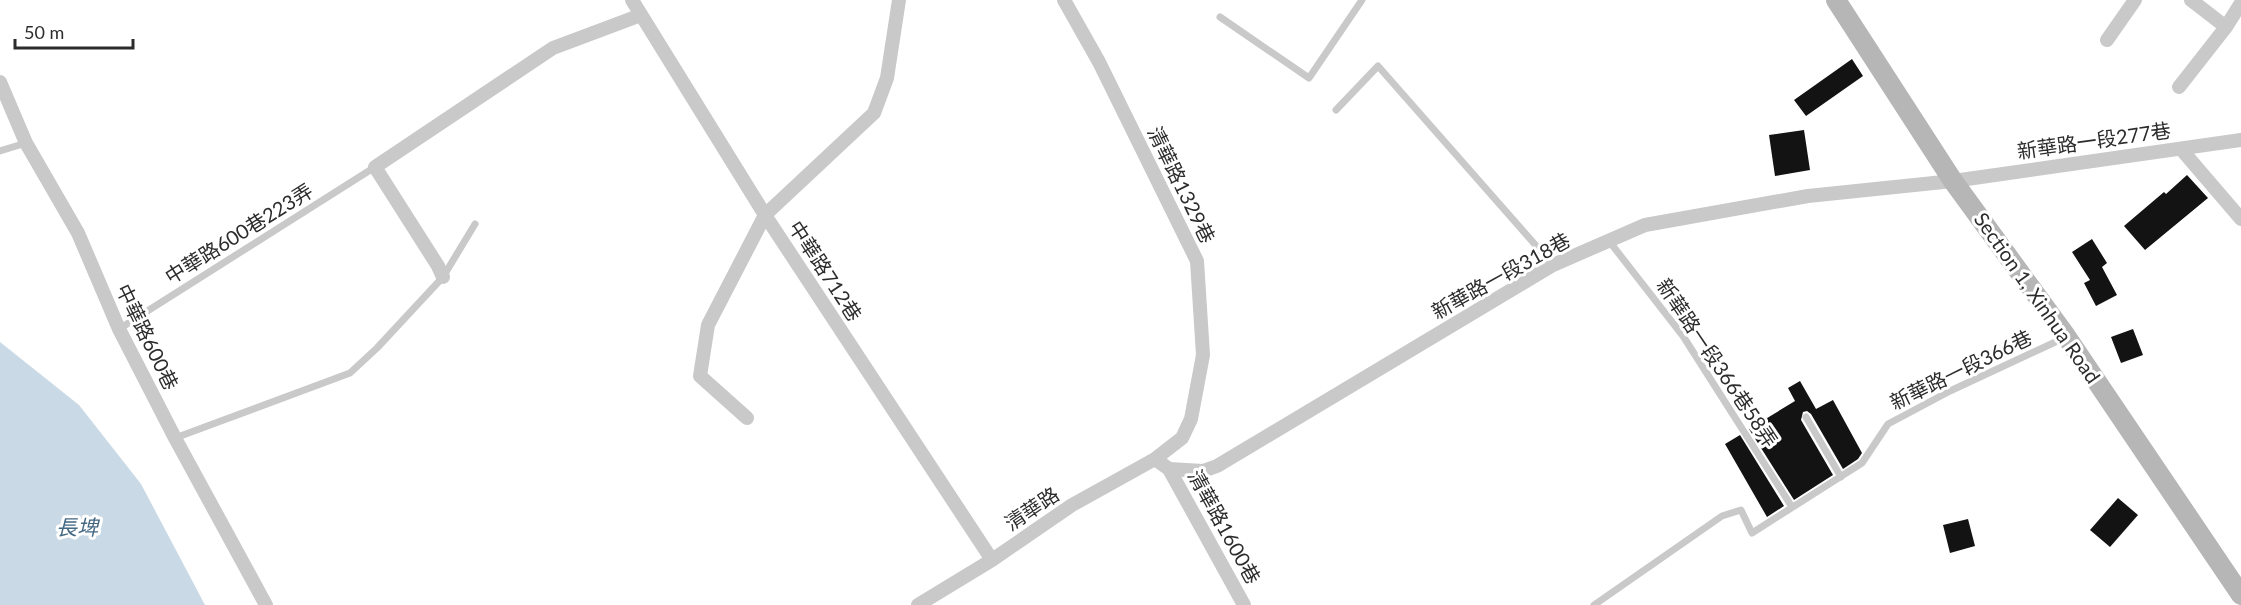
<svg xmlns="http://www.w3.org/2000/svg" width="2241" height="605" viewBox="0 0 2241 605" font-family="Lato,'Noto Sans TC',sans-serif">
<rect width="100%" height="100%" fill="#fff"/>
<path fill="#c9dae6" d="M0,342L79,405L141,484L205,605H0Z"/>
<path fill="#131313" d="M1852,59L1863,76L1806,116L1794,100Z
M1804,130L1810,170L1775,176L1769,135Z
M2187,175L2208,198L2145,250L2124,226L2164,192L2166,194Z
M2092,239L2107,263L2102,267L2117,295L2096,306L2084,283L2090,280L2072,252Z
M2133,329L2143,355L2121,363L2111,337Z
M1800,381L1816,409L1833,400L1862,453L1858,459L1843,469L1811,414L1807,411L1803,412L1801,420L1833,475L1794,500L1749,429L1795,401L1788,388Z
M1740,435L1784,506L1767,517L1725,444Z
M2118,498L2138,515L2110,547L2090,530Z
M1968,519L1975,546L1950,553L1943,525Z"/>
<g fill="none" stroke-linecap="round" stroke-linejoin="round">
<path stroke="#c9c9c9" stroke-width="7" d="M1220,17L1309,78L1362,0
M1336,110L1378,66L1553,265
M0,151L26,143
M1609,241L1683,336L1792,507
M119,329L375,167
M1806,417L1841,477
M175,438L350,373L377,348L443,277L475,224
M1594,605L1722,516L1741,510L1752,533L1862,463L1888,424L1950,391L2064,338"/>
<path stroke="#c9c9c9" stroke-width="14" d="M632,0L765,215L992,560
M1064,0L1099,62L1197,261L1203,355L1191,419L1182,438L1155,459
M2191,0L2226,27
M2107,40L2135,0
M0,82L26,143L78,233L119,329L175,438L266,605
M2179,87L2226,27L2241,3
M2181,149L2241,219
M443,277L438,266L375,167L553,48L641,15
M747,418L700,376L708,325L765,215L874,113L887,78L899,0
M1169,469L1203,471L1217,466L1553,265L1645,225L1808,196L1953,181L2241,140
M918,605L992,560L1072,505L1155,459L1169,469L1244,605"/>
<path stroke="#b6b6b6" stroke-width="20" d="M1836,0L1953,181L2066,336L2241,595"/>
</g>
<g text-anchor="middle" stroke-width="6" stroke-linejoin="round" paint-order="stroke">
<g font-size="20" fill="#2c2c2c" stroke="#fff">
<text transform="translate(2094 141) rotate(-8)" y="7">新華路一段277巷</text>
<text transform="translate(1181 185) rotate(64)" y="7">清華路1329巷</text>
<text transform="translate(239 234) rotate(-32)" y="7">中華路600巷223弄</text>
<text transform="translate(825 271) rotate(57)" y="7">中華路712巷</text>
<text transform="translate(1501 276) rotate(-29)" y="7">新華路一段318巷</text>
<text transform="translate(2037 298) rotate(55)" y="7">Section 1, Xinhua Road</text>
<text transform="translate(147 337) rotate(64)" y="7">中華路600巷</text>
<text transform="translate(1717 363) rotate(56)" y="7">新華路一段366巷58弄</text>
<text transform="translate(1961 370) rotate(-26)" y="7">新華路一段366巷</text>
<text transform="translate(1032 509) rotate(-34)" y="7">清華路</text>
<text transform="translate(1224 527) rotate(61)" y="7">清華路1600巷</text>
</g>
<g font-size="21" font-style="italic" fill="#446984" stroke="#fff">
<text x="77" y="535">長埤</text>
</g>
</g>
<path d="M15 39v9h118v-9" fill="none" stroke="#2c2c2c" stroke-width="3"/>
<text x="24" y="39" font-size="18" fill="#2c2c2c" stroke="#ffffff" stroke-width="4.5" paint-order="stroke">50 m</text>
</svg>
